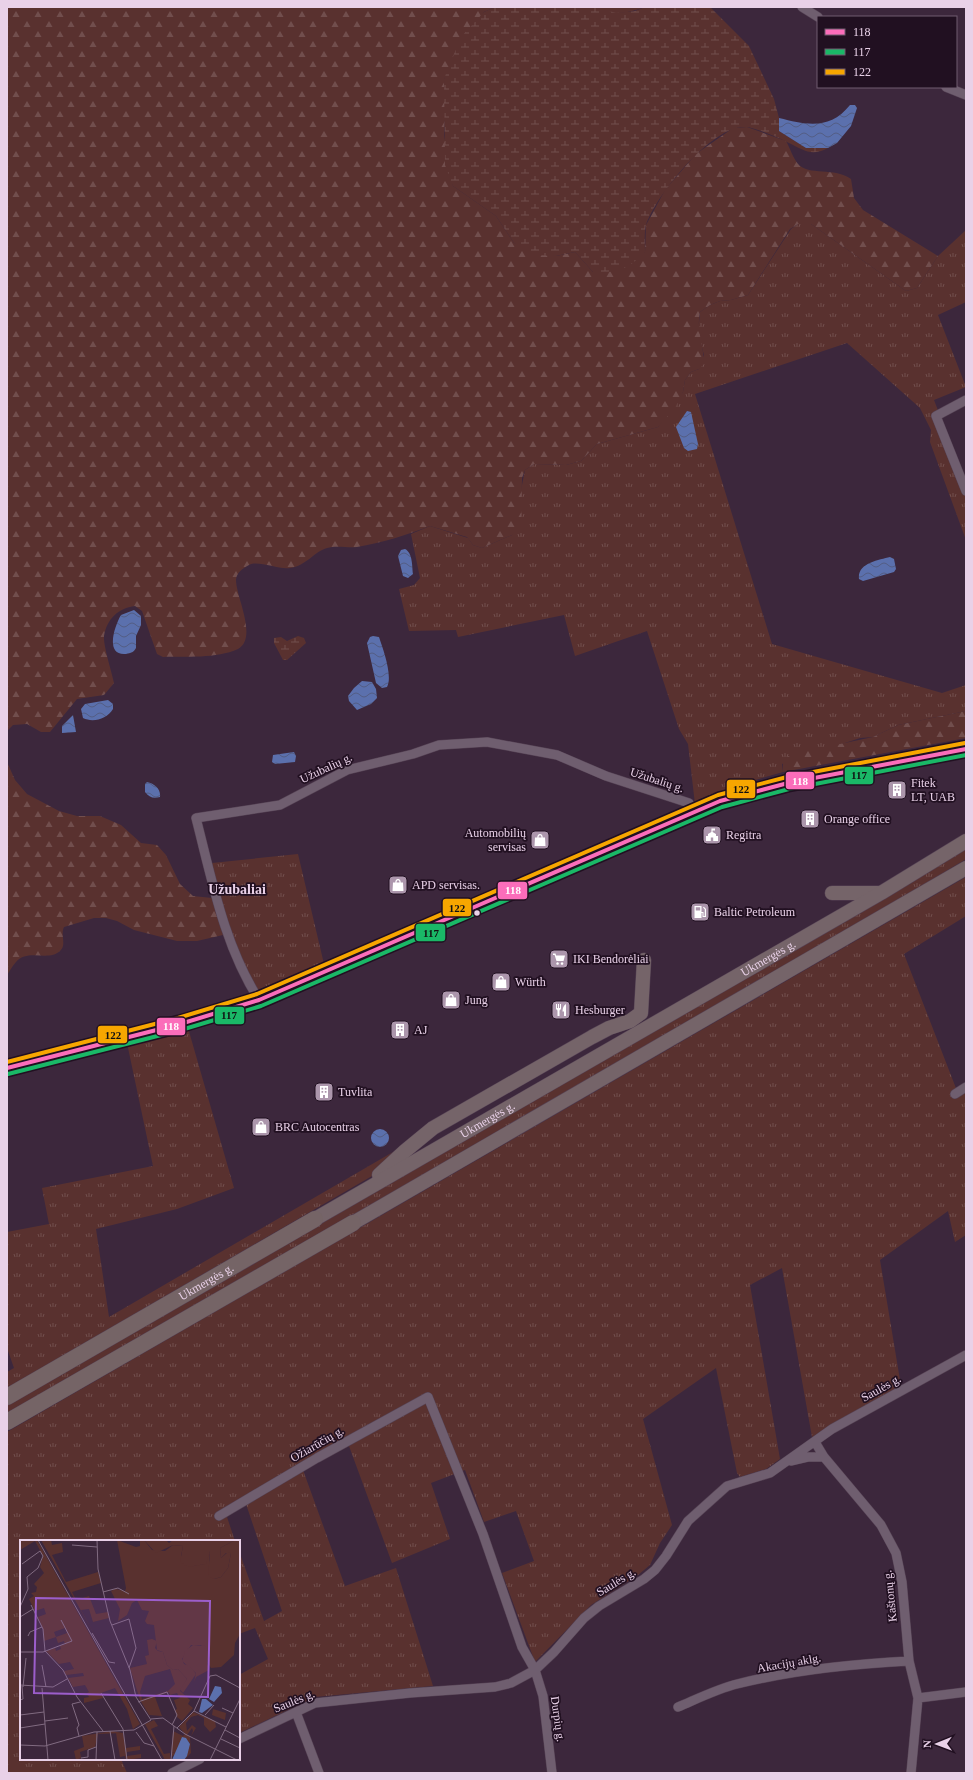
<svg xmlns="http://www.w3.org/2000/svg" width="973" height="1780" viewBox="0 0 973 1780" font-family="Georgia,serif">
<defs>
<pattern id="grass-tufts" width="24" height="20" patternUnits="userSpaceOnUse"><rect width="24" height="20" fill="#59312f"/><path d="M3 7l-1-3M5 7V3M7 7l1-3M15 17l-1-3M17 17v-4M19 17l1-3" fill="none" stroke="#714e4d"/></pattern>
<pattern id="forest-firs" width="22" height="20" patternUnits="userSpaceOnUse"><rect width="22" height="20" fill="#59312f"/><path d="M5 1l3.5 6h-7zM16 11l3.5 6h-7z" fill="#714e4d"/></pattern>
<pattern id="wetland-marsh" width="20" height="14" patternUnits="userSpaceOnUse"><rect width="20" height="14" fill="#59312f"/><path d="M1 5h8M5 5V1M11 12h8M15 12V8" fill="none" stroke="#714e4d"/></pattern>
<pattern id="water-waves" width="16" height="10" patternUnits="userSpaceOnUse"><rect width="16" height="10" fill="#5b70ad"/><path d="M0 5q4-4 8 0t8 0" fill="none" stroke="#535c84"/></pattern>
</defs>
<rect width="100%" height="100%" fill="#3c273c"/>
<path fill="url(#grass-tufts)" d="M798,224H811L906,291L917,288L938,256L966,230V302L938,315L966,387L934,400L966,484V540L930,442L931,430L920,408L847,343L695,394L772,644L942,693L966,685V711L898,725L873,737L860,738L782,764L783,772L738,785L695,804L688,744L679,729L647,631L575,656L564,615L458,637L456,630L409,631L399,589L414,585L420,578L411,534L430,526L468,538L473,545L482,548L512,535L525,470L534,464L566,465L581,461L597,444L658,427L683,392L685,380L691,372L699,369L704,355L698,333L700,312L710,305L720,301L731,300L748,295L791,229Z
M966,849V859L795,962L7,1415V1404Z
M298,854L324,964L252,995L223,935L219,921L212,863Z
M966,877V916L904,954L959,1096L966,1092V1235L955,1242L948,1211L880,1260L901,1386L812,1437L782,1268L750,1285L780,1459L766,1469L740,1477L737,1473L716,1368L643,1419L672,1525L660,1543L650,1565L638,1575L591,1605L535,1662L502,1573L534,1561L516,1511L484,1522L465,1470L431,1483L450,1539L392,1563L349,1446L303,1470L345,1586L396,1568L433,1686L315,1697L239,1733V1675L268,1659L255,1628L239,1634V1551L264,1621L282,1611L246,1504L227,1517L235,1541H21V1759H121L127,1773H7V1432Z
M188,1028L234,1188L177,1209L96,1229L109,1317L405,1145L372,1176L7,1388V1372L14,1368L7,1348V1232L49,1224L42,1188L153,1166L127,1043Z"/>
<path fill="url(#forest-firs)" d="M7,7H495L484,12L444,79L446,103L444,135L453,186L496,216L514,243L556,256L575,252L593,272L645,252L646,225L665,190L696,154L733,128L747,127L786,141C790,148 793,158 798,164C808,176 835,167 851,179L854,198L863,210L938,256L917,288L906,291L811,224H798L790,229L748,295L731,300L720,301L710,305L700,312C696,331 704,346 704,364L699,369L691,372L685,380L683,392L675,408L658,427L597,444L581,461L566,465L534,464L525,470L522,478L521,525L512,535L482,548L473,545L467,537L430,526C407,535 381,543 357,547C348,548 336,545 327,548C315,551 306,566 290,568C279,570 258,560 249,565C243,568 236,573 236,580C236,597 258,638 238,649C216,659 186,656 163,657L157,654L142,611L135,606C118,608 107,619 104,636C103,645 112,673 114,683L104,695L77,699L50,732H41L27,724L13,725L7,731Z
M596,7H645C631,12 609,18 596,7Z
M966,711V738L783,772V759L793,754L873,737L898,725Z
M7,762L15,780L27,794L59,811L77,816H100L121,825L141,843L157,845L166,855L180,884L193,896L212,898L223,935L197,941H177L134,930L117,921L106,918H94L64,927C60,935 67,945 60,951C48,962 28,948 16,962C12,966 10,971 7,975Z"/>
<path fill="url(#wetland-marsh)" d="M495,7H596L616,13L635,11L645,7H710L749,46L774,99L779,118V131L806,148H828C811,157 804,150 789,143C779,138 757,128 746,127C713,124 656,195 646,225C644,233 645,244 645,252C627,270 618,273 593,272L575,252L556,256L536,255L514,243L496,216L453,186L445,165L444,79L461,37L484,12Z
M298,636L304,638L306,643L287,660H283L274,643V638L281,637L287,641Z"/>
<path fill="url(#water-waves)" d="M850,105H855L857,108L851,126L837,143L828,148H806L779,131V118C807,125 830,130 850,105Z
M687,411L691,412L698,444L697,449L688,451L684,448L676,427Z
M405,549C413,553 412,567 413,574L408,578L403,576L398,556L401,550Z
M890,557L894,559L896,569L894,572L863,581L859,579C857,563 879,560 890,557Z
M134,610L141,616V625L136,636V648C134,652 131,653 126,654C104,656 115,625 121,615Z
M373,636L379,637C383,649 393,676 387,687L382,688L376,683L367,643L370,637Z
M362,681L372,682L376,689L377,698L371,704L357,710L349,701L348,696L354,688Z
M108,700L113,704V709C107,719 93,723 83,718L81,709L85,704Z
M73,715L76,732L62,733V726Z
M294,752L296,756L295,762L275,764L272,762L273,755Z
M147,782C155,784 161,789 160,797C153,799 149,797 145,792V784Z
M371 1138a9 9 0 1 1 18 0a9 9 0 1 1-18 0Z"/>
<g fill="none" stroke-linecap="round" stroke-linejoin="round">
<defs>
<path id="minor" d="M802,7L818,17
M946,87L966,95
M966,400L936,416L966,491
M259,1000C224,945 212,880 196,818L280,805L347,770L413,754L439,745L487,742L557,755L606,776L689,803L692,812
M955,1094L966,1087
M815,1442L824,1457L881,1525L896,1553L902,1582L909,1661L918,1698L911,1773
M791,1461L808,1457H824
M219,1516L317,1458L428,1397L483,1534L522,1647L535,1670L543,1696L552,1773
M918,1698L966,1692
M678,1707C697,1699 717,1689 737,1684C793,1670 851,1664 909,1661
M296,1712L319,1773
M239,1739L315,1703L410,1693L495,1687L511,1683L535,1670L554,1652L584,1618L599,1606L644,1579L655,1570L666,1556L688,1521L727,1486L770,1473L832,1429L966,1355
M172,1773L200,1759"/>
<path id="secondary" d="M7,1068L180,1024L259,1000L720,801L788,783L966,749"/>
<g id="trunk">
<path d="M832,893H878"/>
<path d="M379,1175L405,1151L433,1128L592,1037L609,1028L630,1021L641,1013L644,960"/>
<path id="s1" d="M315,1219L881,893L966,841"/>
<path d="M353,1223L966,868"/>
</g>
<g id="motorway">
<path id="s2" d="M7,1397L315,1219"/>
<path d="M7,1422L353,1223"/>
</g>
</defs>
<use href="#minor" stroke="#564355" stroke-width="10"/>
<use href="#secondary" stroke="#564355" stroke-width="13"/>
<use href="#trunk" stroke="#564355" stroke-width="15"/>
<use href="#motorway" stroke="#564355" stroke-width="17"/>
<use href="#minor" stroke="#6f5e6f" stroke-width="9"/>
<use href="#secondary" stroke="#72626e" stroke-width="12"/>
<use href="#trunk" stroke="#756469" stroke-width="14"/>
<use href="#motorway" stroke="#756466" stroke-width="16"/>
<defs>
<path id="bus-1" d="M7,1068L180,1024L259,1000L720,801L788,783L966,749"/>
<path id="bus-2" d="M8,1074L181,1030L261,1006L722,807L789,789L966,755"/>
<path id="bus-3" d="M7,1062L178,1018L257,994L718,795L787,777L965,743"/>
</defs>
<use href="#bus-1" stroke="#211021" stroke-width="7"/>
<use href="#bus-2" stroke="#211021" stroke-width="7"/>
<use href="#bus-3" stroke="#211021" stroke-width="7"/>
<use href="#bus-1" stroke="#fb6dba" stroke-width="4"/>
<use href="#bus-2" stroke="#1ab867" stroke-width="4"/>
<use href="#bus-3" stroke="#f7a600" stroke-width="4"/>
</g>
<defs>
<symbol id="building-square" viewBox="-11 -11 22 22"><rect x="-9" y="-9" width="18" height="18" rx="4" fill="#ac96ac" stroke="#211021"/><path d="M-4-6H4V6H1V3H-1V6H-4ZM-2.5-4.3h1.7v1.8h-1.7ZM.8-4.3h1.7v1.8H.8ZM-2.5-1h1.7V.8h-1.7ZM.8-1h1.7V.8H.8Z" fill="#fff"/></symbol>
<symbol id="civic-square" viewBox="-11 -11 22 22"><rect x="-9" y="-9" width="18" height="18" rx="4" fill="#ac96ac" stroke="#211021"/><path d="M-.6-6.5H3V-4.5H.6V-3L4-1V1h2V6H-6V1h2V-1L-.6-3ZM-1.2 2.5V6h2.4V2.5Z" fill="#fff"/></symbol>
<symbol id="shop-square" viewBox="-11 -11 22 22"><rect x="-9" y="-9" width="18" height="18" rx="4" fill="#ac96ac" stroke="#211021"/><path d="M-5-2.5h2.3a2.7 3.5 0 0 1 5.4 0H5L5.5 6h-11ZM-1.5-2.5h3a1.5 2.3 0 0 0-3 0Z" fill="#fff"/></symbol>
<symbol id="fuel-square" viewBox="-11 -11 22 22"><rect x="-9" y="-9" width="18" height="18" rx="4" fill="#ac96ac" stroke="#211021"/><path d="M-5.5-6h7V0h2V4h1.3V-2.5L3-4.5l.8-.8L6-3V5H2.5V1h-1V6h-7ZM-4.2-4.7v3.2H.2V-4.7Z" fill="#fff"/></symbol>
<symbol id="supermarket-square" viewBox="-11 -11 22 22"><rect x="-9" y="-9" width="18" height="18" rx="4" fill="#ac96ac" stroke="#211021"/><path d="M-6-5.5h2.5l.6 2H6L4.5 2H-2.5L-4.4-4H-6ZM-1.5 3.2a1.3 1.3 0 1 0 .1 0ZM3 3.2a1.3 1.3 0 1 0 .1 0Z" fill="#fff"/></symbol>
<symbol id="restaurant-square" viewBox="-11 -11 22 22"><rect x="-9" y="-9" width="18" height="18" rx="4" fill="#ac96ac" stroke="#211021"/><path d="M-5-6h1v4h1v-4h1v4h1v-4h1v5L-1.5 .5V6h-2V.5L-5-1ZM5-6V6H3V1.5H1.5Q1.5-4 5-6Z" fill="#fff"/></symbol>
</defs>
<g fill-rule="evenodd">
<use href="#building-square" x="886" y="779" width="22" height="22"/>
<use href="#building-square" x="799" y="808" width="22" height="22"/>
<use href="#civic-square" x="701" y="824" width="22" height="22"/>
<use href="#shop-square" x="529" y="829" width="22" height="22"/>
<use href="#shop-square" x="387" y="874" width="22" height="22"/>
<use href="#fuel-square" x="689" y="901" width="22" height="22"/>
<use href="#supermarket-square" x="548" y="948" width="22" height="22"/>
<use href="#shop-square" x="490" y="971" width="22" height="22"/>
<use href="#shop-square" x="440" y="989" width="22" height="22"/>
<use href="#restaurant-square" x="550" y="999" width="22" height="22"/>
<use href="#building-square" x="389" y="1019" width="22" height="22"/>
<use href="#building-square" x="313" y="1081" width="22" height="22"/>
<use href="#shop-square" x="250" y="1116" width="22" height="22"/>
</g>
<circle fill="#e9d1e8" stroke="#211021" stroke-width="1.5" cx="477" cy="913" r="3.5"/>
<g text-anchor="middle" stroke-width="3.5" stroke-linejoin="round" paint-order="stroke">
<g font-size="12" fill="#e9d1e8" stroke="#211021">
<text transform="translate(326 768) rotate(-25)" y="4">Užubalių g.</text>
<text transform="translate(657 780) rotate(18)" y="4">Užubalių g.</text>
<text dy="4" stroke="none"><textPath href="#s1" startOffset="523">Ukmergės g.</textPath></text>
<text dy="4" stroke="none"><textPath href="#s1" startOffset="199">Ukmergės g.</textPath></text>
<text dy="4" stroke="none"><textPath href="#s2" startOffset="230">Ukmergės g.</textPath></text>
<text transform="translate(881 1388) rotate(-29)" y="4">Saulės g.</text>
<text transform="translate(317 1444) rotate(-30)" y="4">Ožiarūčių g.</text>
<text transform="translate(616 1582) rotate(-31)" y="4">Saulės g.</text>
<text transform="translate(890 1596) rotate(-96)" y="4">Kaštonų g.</text>
<text transform="translate(789 1663) rotate(-10)" y="4">Akacijų aklg.</text>
<text transform="translate(294 1701) rotate(-22)" y="4">Saulės g.</text>
<text transform="translate(558 1719) rotate(82)" y="4">Durpių g.</text>
</g>
<g font-size="12" fill="#e9d1e8" stroke="#211021" text-anchor="start">
<text x="911" y="787">Fitek<tspan x="911" dy="14">LT, UAB</tspan></text>
<text x="824" y="823">Orange office</text>
<text x="526" y="837" text-anchor="end">Automobilių<tspan x="526" dy="14">servisas</tspan></text>
<text x="726" y="839">Regitra</text>
<text x="412" y="889">APD servisas.</text>
<text x="714" y="916">Baltic Petroleum</text>
<text x="573" y="963">IKI Bendorėliai</text>
<text x="515" y="986">Würth</text>
<text x="465" y="1004">Jung</text>
<text x="575" y="1014">Hesburger</text>
<text x="414" y="1034">AJ</text>
<text x="338" y="1096">Tuvlita</text>
<text x="275" y="1131">BRC Autocentras</text>
</g>
<g font-size="14" font-weight="bold" fill="#e9d1e8" stroke="#211021">
<text x="237" y="894">Užubaliai</text>
</g>
</g>
<g transform="translate(20 1540)">
<rect width="220" height="220" fill="#3c273c"/>
<path d="M0,0H17L120,184L113,189L107,169L95,148L81,153L83,158L64,163V158L69,157L67,153L69,152L65,145L53,147L48,138L64,136L63,133L46,135L44,131L54,129L50,122L39,124L26,111L35,108L36,111L41,109L40,106L45,104L44,101L38,103L36,97L47,93L45,88L34,92L36,97L24,101L23,89L18,77L26,74L24,68L15,71L9,59L14,56L11,53L16,52L17,47L14,44L24,33L20,27L23,16L15,1L0,10ZM21,0H31L32,5L42,3L43,12L32,15L46,42L78,32L81,43L52,52L56,60L69,56L76,74L88,72L89,78L73,82L69,69L61,70L77,99ZM132,99L137,101L135,108L138,111L143,112L147,125L153,130L158,129L167,139L160,151L170,160L168,164L173,168L162,181L157,177L155,170L157,169L154,160L160,158L157,153L150,155L149,152L135,157L142,176L129,175L120,160L110,128L127,124L125,116L129,115L127,100ZM150,129L155,144L148,151L122,159L120,152L125,136ZM134,180L138,186L131,189L144,214L150,213V220H145L125,184ZM153,191L163,196L156,212L151,213ZM96,193H103L106,208L120,206V210L107,212V216L121,214V218L106,220L105,216L100,217Z" fill="#59312f" fill-rule="evenodd"/>
<path d="M97,0L116,7L120,6V0H124L132,10L145,11L153,5L163,6L161,16L171,26L184,24L190,11L189,21L194,39L201,37L208,28L211,13H206L201,18L200,8L215,0H220V94L215,103L214,115L201,127L191,128L187,122L190,118L181,105H171L162,119L164,124L170,126L176,134L163,153L160,149L167,139L158,129L153,130L147,125L143,112L137,110L134,85L127,84L125,81L129,71L122,70L117,60L112,63L107,75L98,81L100,69L91,51L95,49L105,51L106,48ZM173,172L195,181L196,187L190,192L184,185V178L178,175L171,177L166,183L167,191L172,185L176,188L171,196L173,191L172,188L167,195L170,197L171,213L164,220L170,203L162,197L156,214L151,217V213L156,212L159,200L165,194L159,187ZM92,191L103,193L78,194L75,207L60,212L61,218L56,220L54,211L64,207L62,196Z" fill="#59312f"/>
<path d="M124,0H146L149,3L153,0H215L200,8L201,18L208,12L211,13L208,28L201,37L194,39L188,36L190,11L186,24L168,27L160,22L163,6L153,5L136,13ZM173,105L185,106L190,115L187,122L189,130L176,137L174,142L176,133L162,121L165,111Z" fill="#59312f"/>
<path d="M193,169L206,173L205,180L192,175Z" fill="#59312f"/>
<path d="M195,146L201,147L202,153L194,162L189,159ZM182,159H186L193,165L182,173L179,172ZM162,197L166,198L170,204L167,216L164,220H152Z" fill="#5b70ad"/>
<path fill="none" stroke="#816b81" stroke-width="1" d="M18,0L142,220M52,5L77,7M83,52L98,48L109,54M11,65L23,89L25,111L43,130L57,157L83,191M0,67L8,49L7,37L18,28L23,16L20,11L2,24M0,77L13,69M92,85L109,79L116,108L109,128M72,93L89,122L95,123M8,96L10,92L22,87M0,112H23L52,101L41,80M22,125L26,147M0,145L33,147L47,139M3,147L6,118M22,148L28,220M81,153L103,189L107,220M0,160L3,159L2,146M118,162L147,152L157,175L152,185M202,168L213,173M174,171L190,136L196,135L220,148M174,171L206,187M0,175L24,172M185,175L194,165M131,179L143,178L165,194L217,220M25,181L48,178M0,188L25,184M157,188L174,171M205,190L220,198M90,191L95,220M116,192L124,203L134,206M59,196L57,188L59,185L52,164L60,162M201,199L220,208M0,205L25,206L74,192L114,190L131,180L116,157L110,130L90,81L78,29L77,0M61,218L68,217V210L76,207M76,220L77,192M151,220L154,186M190,220L220,159"/>
<path fill="#9c5ecb" fill-opacity="0.15" stroke="#9c5ecb" stroke-width="2" d="M16,58L190,61L188,157L14,153Z"/>
<rect width="220" height="220" fill="none" stroke="#e9d1e8" stroke-width="2"/>
</g>
<g stroke="#211021" stroke-width="1.5">
<rect x="844" y="766" width="30" height="19" rx="4" fill="#1ab867"/>
<rect x="785" y="771" width="30" height="19" rx="4" fill="#fb6dba"/>
<rect x="726" y="779" width="30" height="20" rx="4" fill="#f7a600"/>
<rect x="497" y="881" width="31" height="19" rx="4" fill="#fb6dba"/>
<rect x="442" y="898" width="30" height="19" rx="4" fill="#f7a600"/>
<rect x="415" y="923" width="31" height="19" rx="4" fill="#1ab867"/>
<rect x="214" y="1006" width="31" height="19" rx="4" fill="#1ab867"/>
<rect x="156" y="1017" width="30" height="19" rx="4" fill="#fb6dba"/>
<rect x="97" y="1025" width="31" height="19" rx="4" fill="#f7a600"/>
</g>
<g font-size="11" text-anchor="middle" font-weight="bold" fill="#fff">
<text x="800" y="785">118</text>
<text x="513" y="894">118</text>
<text x="171" y="1030">118</text>
</g>
<g font-size="11" text-anchor="middle" font-weight="bold" fill="#111">
<text x="859" y="779">117</text>
<text x="741" y="793">122</text>
<text x="457" y="912">122</text>
<text x="431" y="937">117</text>
<text x="229" y="1019">117</text>
<text x="113" y="1039">122</text>
</g>
<rect width="973" height="1780" fill="none" stroke="#e9d1e8" stroke-width="16"/>
<rect x="817" y="16" width="140" height="72" fill="#211021" stroke="#715d71"/>
<rect x="825" y="29" width="20" height="6" fill="#fb6dba" stroke="#715d71"/>
<text x="853" y="36" font-size="12" fill="#e9d1e8">118</text>
<rect x="825" y="49" width="20" height="6" fill="#1ab867" stroke="#715d71"/>
<text x="853" y="56" font-size="12" fill="#e9d1e8">117</text>
<rect x="825" y="69" width="20" height="6" fill="#f7a600" stroke="#715d71"/>
<text x="853" y="76" font-size="12" fill="#e9d1e8">122</text>
<g transform="translate(937 1744) rotate(269)" stroke="#211021" stroke-width="3" paint-order="stroke">
<path d="M0-3L7 15L0 10L-7 15Z" fill="#e9d1e8"/>
<text y="-6" font-size="11" font-weight="bold" text-anchor="middle" fill="#e9d1e8">N</text>
</g>
</svg>
